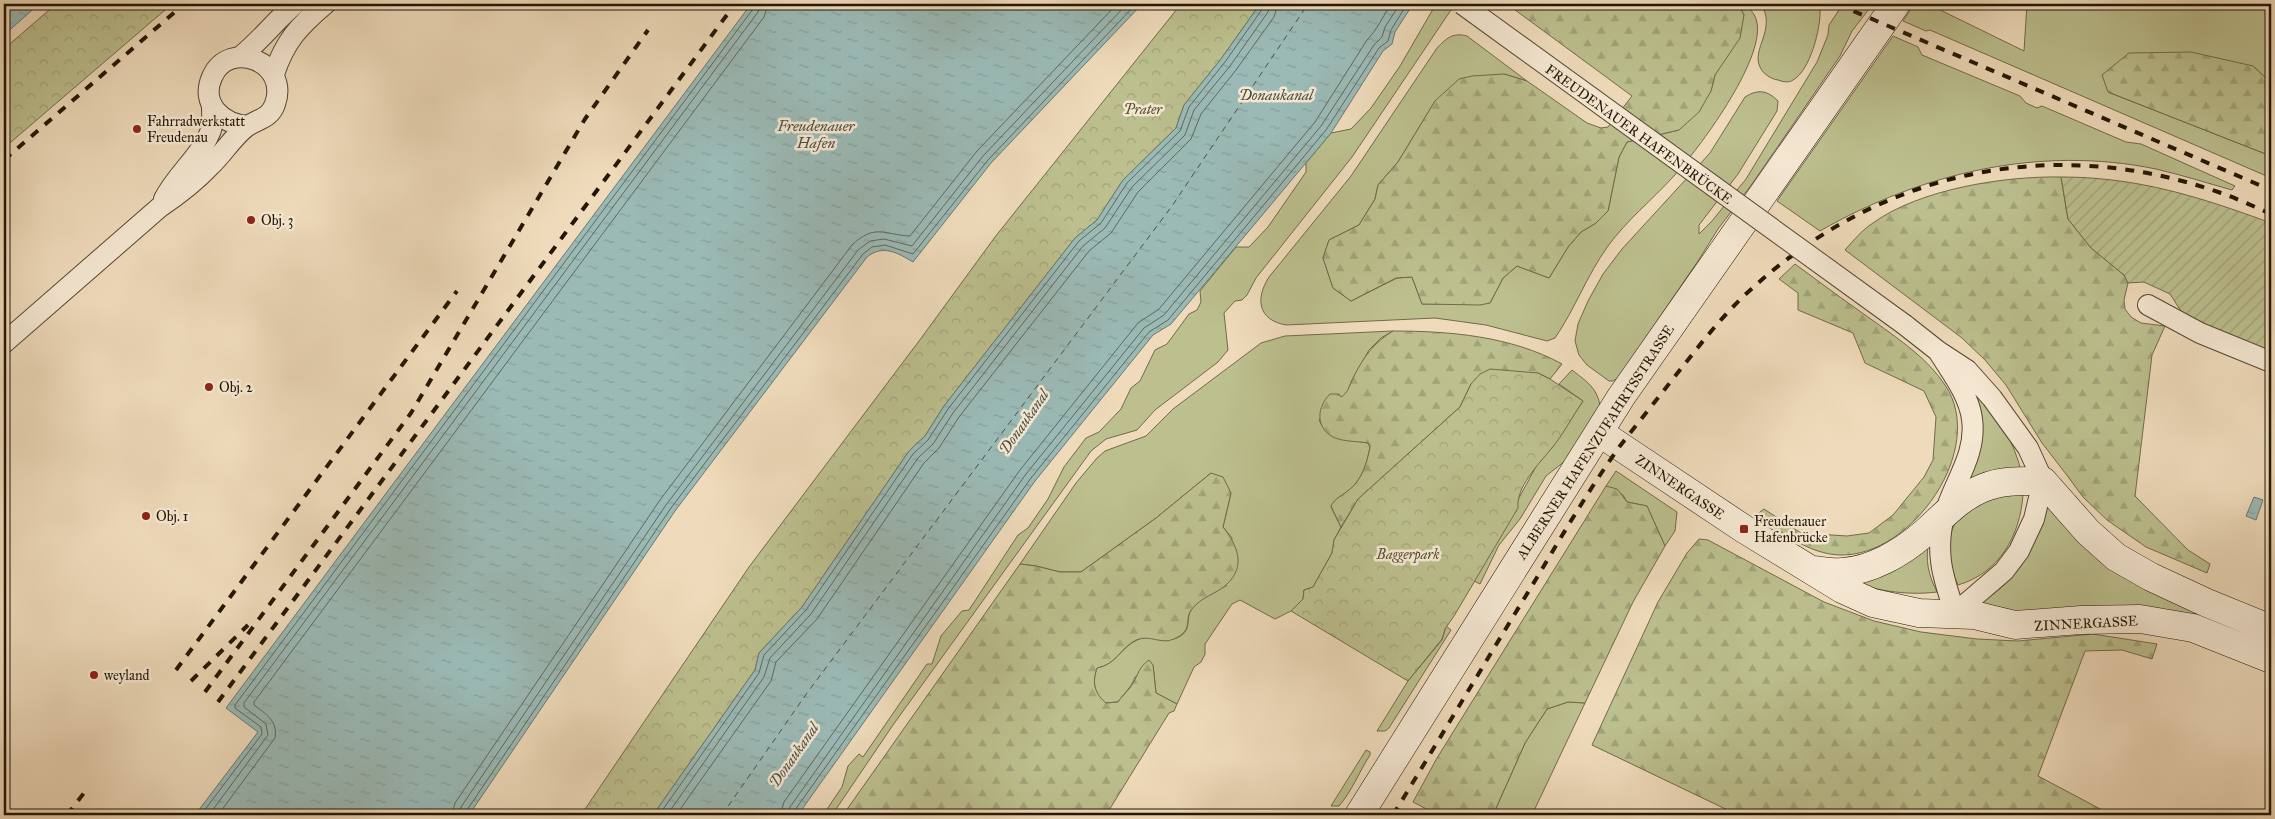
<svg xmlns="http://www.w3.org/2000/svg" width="2275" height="819" viewBox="0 0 2275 819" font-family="'IM FELL Great Primer',serif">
<defs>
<pattern id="forest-firs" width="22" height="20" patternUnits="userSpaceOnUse" patternTransform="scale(1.25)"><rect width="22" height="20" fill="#bcbf8e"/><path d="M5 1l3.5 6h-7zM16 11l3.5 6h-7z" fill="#a1a379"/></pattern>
<pattern id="park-crowns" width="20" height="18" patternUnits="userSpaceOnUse" patternTransform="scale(1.25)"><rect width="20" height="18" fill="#bcbf8e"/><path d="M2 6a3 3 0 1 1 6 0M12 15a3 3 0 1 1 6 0" fill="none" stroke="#a1a379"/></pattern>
<pattern id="garden-furrows" width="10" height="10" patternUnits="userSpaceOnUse" patternTransform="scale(1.25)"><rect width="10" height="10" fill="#bcbf8e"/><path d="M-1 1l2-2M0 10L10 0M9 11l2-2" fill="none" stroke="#a1a379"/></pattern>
<pattern id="water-ripples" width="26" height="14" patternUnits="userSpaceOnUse" patternTransform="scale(1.25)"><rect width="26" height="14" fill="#9bbab6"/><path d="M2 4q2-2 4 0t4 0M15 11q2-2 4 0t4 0" fill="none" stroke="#859f9b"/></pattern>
</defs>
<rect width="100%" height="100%" fill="#efdbbb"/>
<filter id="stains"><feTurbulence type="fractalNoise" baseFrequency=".004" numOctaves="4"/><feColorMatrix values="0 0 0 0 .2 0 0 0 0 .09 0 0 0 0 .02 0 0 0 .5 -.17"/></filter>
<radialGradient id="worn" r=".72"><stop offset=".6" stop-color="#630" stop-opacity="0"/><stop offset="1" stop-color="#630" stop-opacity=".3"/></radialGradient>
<path fill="#bcbf8e" stroke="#706a49" d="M1436,4H1455L1352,157L1256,278L1247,295L1242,300L1235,301L1224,313L1228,350L1218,362L1155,410L1137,430L1106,439L1091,451L893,725L832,815H823L842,787L848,766L859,754L863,757L927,664H932L941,636L962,611L969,610L1018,535L1028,528L1048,499L1064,467L1086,438L1099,432L1121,409L1131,388L1140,381L1155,350L1167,344L1189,314L1197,310L1201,302L1200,291L1236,247H1249L1268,227L1306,172V163L1331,133L1351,129L1371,108L1400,66Z
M1738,4H1745C1750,9 1756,15 1757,23C1764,61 1699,149 1673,177C1652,200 1627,220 1608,246C1587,275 1575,309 1555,338L1547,341L1486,325L1435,318L1286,325C1258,320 1255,299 1269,277L1351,176L1437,48C1446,39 1452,32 1467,36L1527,81L1504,74L1435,101L1398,162L1378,185L1375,199L1359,225L1329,240L1323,258L1333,288L1351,301L1397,278L1412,277L1422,304L1490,303L1503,278L1517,266L1549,278L1568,247L1581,232L1596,223L1608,211L1619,157L1627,142L1679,130L1711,91L1715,75L1744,15Z
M1761,4H1806L1820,10C1821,28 1810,71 1793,80C1789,83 1783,82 1778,80C1771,79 1763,74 1760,67C1751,49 1777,29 1761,4Z
M1843,4H1873L1852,31L1840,56L1752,184L1718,229L1698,261L1618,378L1613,381H1609L1587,365L1579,355L1575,341L1578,324L1588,301L1603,274L1622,249L1710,153L1745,97C1758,89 1767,90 1778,101L1777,111L1738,174L1699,225V234L1712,221L1746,179L1817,62L1828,35L1829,25Z
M1914,4H1928L2024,51L2027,4H2271V83L2253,66L2108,92L2271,156V178L1930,30L1926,31L1903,21Z
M1893,36L1918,47L1922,55L2020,96L2026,103L2037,108L2042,106L2126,142L2141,144L2235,186L2232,190C2207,183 2182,175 2156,169C2040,145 1921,173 1820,231L1777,201Z
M1393,331L1381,338L1369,350L1351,382L1347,393L1319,420C1328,441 1348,439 1368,443L1370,447C1367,463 1362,480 1349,490C1342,496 1335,498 1331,507L1341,527L1334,540L1332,553L1313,587L1304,590L1303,599L1291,611L1275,619L1240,600L1232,604L1205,644V654L1201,662L1194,667L1177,704L1156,693L1153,665L1135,677C1132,687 1124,693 1118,702L1105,703C1094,693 1092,682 1097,668C1117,664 1121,647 1137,640C1152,633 1167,646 1182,635C1191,629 1186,618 1191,610C1197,599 1215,591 1226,586L1232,538L1223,527L1231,493L1211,473L1156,518L1081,572H1060L1036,566L1020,564L1076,483L1097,458L1105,451L1146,436L1173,409L1261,343L1285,336Z
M1572,370C1586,381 1599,389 1600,408L1576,445L1565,461L1546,476L1520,519L1499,545L1480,584L1474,581L1539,461L1551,449L1583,401L1559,384Z
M1971,384C1993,414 2012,434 2021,471L1968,480C1983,443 1990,421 1971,384Z
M1616,471L1677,512L1675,531L1665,546L1647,506L1627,502L1623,495L1606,486Z
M2005,493L2023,495C2020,536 1999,573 1958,585C1945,557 1943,525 1972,505C1981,499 1995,497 2005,493Z
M2045,503L2073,535L2271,640V649L2007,615L1978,604C2021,578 2035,551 2045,503Z
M1929,540C1925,560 1928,574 1937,592C1904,596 1875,590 1845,580Z
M1446,626L1451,630L1389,728L1385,731H1377L1408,681L1442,640Z
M1568,702L1585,703L1532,815H1493L1525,743L1547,709Z
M1366,750L1370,752V755C1359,772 1352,791 1339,806H1331Z"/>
<path fill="url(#forest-firs)" stroke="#706a49" d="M1507,4H1738L1744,15L1740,38L1715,75L1711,91L1699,112L1679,130L1627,142L1619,157L1608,211L1596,223L1581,232L1568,247L1549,278L1517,266L1503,278L1490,303L1480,305L1422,304L1412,277L1396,278L1351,301L1333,288L1323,258L1329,240L1359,225L1375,199L1378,185L1398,162L1435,101L1459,79L1472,76L1504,74L1527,81L1587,123L1601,128L1608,127L1632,96Z
M2191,52L2253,66L2271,83V156L2108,92L2102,75L2129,53Z
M2061,177L2068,219L2091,248L2124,275L2128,283L2124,300L2125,309L2131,317L2141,323L2165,326L2152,355L2135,496L2188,550L2210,564L2207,573L2146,547L2107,520L2083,497L2066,474L2042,443L2006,385L1985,360L1962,338L1845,250C1854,240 1862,230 1873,223C1920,189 2004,176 2061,177Z
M1795,264C1822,284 1848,303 1875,322C1900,340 1928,359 1945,385C1988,448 1912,557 1840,555C1808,554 1782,532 1756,515L1764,509L1801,533L1847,536L1869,533L1893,515L1924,477L1933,460L1936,417L1924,391L1865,363L1853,333L1798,310V293L1779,279Z
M1393,331C1449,331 1511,336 1562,364L1550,379L1538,373L1471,384L1460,407L1358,499L1341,527L1331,506C1335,498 1342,496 1349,490C1362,480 1367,463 1370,447L1368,443C1357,441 1343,442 1333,437C1315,427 1317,407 1330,394H1339L1341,397C1349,392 1349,386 1353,378C1363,358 1373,343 1393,331Z
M1211,473L1223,477L1231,493L1223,527C1237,545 1247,566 1226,585C1216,594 1201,597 1192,609C1183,620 1195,629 1174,639C1162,645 1149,634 1136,640C1120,648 1117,664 1097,668C1092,682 1094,693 1106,703L1118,702C1122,696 1130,689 1133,683C1139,673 1139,667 1149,660L1153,665L1156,693L1177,704L1174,711L1169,713L1106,815H843L1020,564L1036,566L1060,572H1081L1156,518Z
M1606,486L1617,489L1627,502L1647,506L1665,546L1633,602L1585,703L1568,702L1547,709L1525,743L1493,815H1473L1459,809L1438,815L1413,802L1437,758Z
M1699,539L1708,540L1824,602L1874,621L1921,632L1977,639L2018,641L2093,634L2157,644L2152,659L2122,650L2085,651L2038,776L2106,812L2105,815H1738L1592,745L1658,602L1687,553Z"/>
<path fill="url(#park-crowns)" stroke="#706a49" d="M56,4H172L4,148V49Z
M1181,4H1260L1221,59L1184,105L1176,128L1123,180L1097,220L1075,238L944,406L925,436L909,451L802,607L759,653L755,670L653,815H581L749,567L922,337L995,237Z
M1490,369L1538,373L1550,379L1583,401C1572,417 1563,435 1551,449C1538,465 1516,487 1518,508L1454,616L1445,629L1442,639L1408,681L1291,611L1303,599L1304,590L1313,587L1332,553L1334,540L1358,499L1460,407L1471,384L1480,374Z"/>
<path fill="url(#garden-furrows)" stroke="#706a49" d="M2061,177C2138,177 2200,197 2271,223V354L2186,319L2170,294L2144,282L2128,283L2124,275L2091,248L2068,219Z"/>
<path fill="url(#water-ripples)" stroke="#6b786f" d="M4,4H39L4,35Z
M751,4H1142L991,163L913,262C898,253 883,244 867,257L675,511L469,815H195L258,732L226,708Z
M1260,4H1413L1395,32L1392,44L1383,51L1331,133L1171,324L1153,335L1035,481L798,815H653L755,670L759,653L802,607L909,451L925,436L944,406L1075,238L1097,220L1123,180L1176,128L1184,105L1221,59Z
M2254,497L2263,500L2256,520L2246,516Z"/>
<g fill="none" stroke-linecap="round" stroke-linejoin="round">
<path stroke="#5f685d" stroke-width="1" d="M201,815L262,734L261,727L235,708V705L753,9L755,4
M209,815L268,735L266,724L244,707V703L758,12L761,4
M218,815L275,738C278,721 266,714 254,705V702L764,17L768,4
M452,815L455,803L660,500L852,245C875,223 885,235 910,236L977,151L1117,4
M459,815L461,807L666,505L858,250L870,241L884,239L912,246L983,156L1127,4
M466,815L467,810L671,508L863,254L872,247L885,245L913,254L988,160L1136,4
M659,815L759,673L764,655L806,610L913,454L928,440L948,409L1079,241L1101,223L1127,183L1180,131L1189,107L1225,62L1263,8L1264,4
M667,815L764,677L770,658L811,614L918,458L933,444L953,413L1083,246L1105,228L1132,187L1185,135L1194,110L1230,66L1268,12L1270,4
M676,815L771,681L776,662L817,619L924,463L939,448L959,417L1089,251L1111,233L1138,192L1191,139L1201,114L1236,70L1274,17L1278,4
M780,815L784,802L1020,470L1138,323L1159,309L1315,122L1367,40C1377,30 1383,16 1391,4
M788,815L790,807L1026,474L1144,328L1164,315L1321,126L1374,45L1382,37L1385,27L1400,4
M794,815L795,810L1031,478L1149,332L1168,320L1326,130L1379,48L1388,41L1391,30L1407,4"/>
<path stroke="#4d4f42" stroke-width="1" stroke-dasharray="6 5" stroke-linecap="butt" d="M722,815L807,693L1172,206L1308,4"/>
<defs>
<path id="street" d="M240,57C260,41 275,21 295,4
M274,74C285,41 299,26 325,4
M164,199C177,174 201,156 211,130C213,123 212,113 212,106
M2148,305L2200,333L2271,362
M1905,325L1938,351L1967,370L1992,398L2028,448L2043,481L2034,519L2019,551L2004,571L1955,613C1943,578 1934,551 1945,513C1954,482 1977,454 1972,419C1969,395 1951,372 1938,351
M4,343L160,207C178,195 195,182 210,166C223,154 232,138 246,127C257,119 270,119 275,104C290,62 229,38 212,77C200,104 222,124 248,126"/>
<path id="secondary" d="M1600,433L1744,529L1842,589L1873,603L1919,613L1974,615L2015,625L2081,620L2140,619L2193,628L2271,659
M1813,570C1823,571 1834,573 1843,572C1872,570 1901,553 1922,535C1941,519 1958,498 1983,488C2002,480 2022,481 2043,481L2088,532L2116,557L2151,577L2207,603L2271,629
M1359,815L1621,397L1896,4"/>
</defs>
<use href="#street" stroke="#564732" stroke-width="22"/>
<use href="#secondary" stroke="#231604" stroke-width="29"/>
<use href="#street" stroke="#f5e8d3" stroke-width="20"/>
<use href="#secondary" stroke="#f5e8d3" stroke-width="28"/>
<path stroke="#231604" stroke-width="4" stroke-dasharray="9 9" stroke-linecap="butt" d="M1837,4L2271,190
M4,160L184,4
M176,670L457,291
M191,681L248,625
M205,692L411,413L585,119L648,30
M218,702L735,4
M67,815L87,789
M113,815L116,810
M1393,815C1439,740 1484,664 1530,589C1559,541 1587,492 1620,446C1637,424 1655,402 1672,380C1696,350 1719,319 1747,293C1878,171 2051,133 2221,193C2238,199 2255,207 2271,214"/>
<defs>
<path id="street-bridge" d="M1462,4L1905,325"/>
</defs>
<use href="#street-bridge" stroke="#564732" stroke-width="22" stroke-linecap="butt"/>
<use href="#street-bridge" stroke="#f5e8d3" stroke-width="20"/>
</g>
<g fill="#8f2418" stroke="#f5e8d3" stroke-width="2">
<circle cx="137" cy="129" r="5"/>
<circle cx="251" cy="220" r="5"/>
<circle cx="209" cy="387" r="5"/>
<circle cx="146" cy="516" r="5"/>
<rect x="1739" y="524" width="10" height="10" rx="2.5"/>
<circle cx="94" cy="675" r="5"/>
</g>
<g text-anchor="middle" stroke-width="5" stroke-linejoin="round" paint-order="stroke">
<g font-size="14" font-style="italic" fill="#595134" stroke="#f5e8d3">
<text x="1143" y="114">Prater</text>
<text x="1408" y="559">Baggerpark</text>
</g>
<g font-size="14" fill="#231604" stroke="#f5e8d3" text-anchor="start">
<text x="147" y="126">Fahrradwerkstatt<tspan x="147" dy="16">Freudenau</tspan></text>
<text x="261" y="225">Obj. 3</text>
<text x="219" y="392">Obj. 2</text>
<text x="156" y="521">Obj. 1</text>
<text x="1754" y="526">Freudenauer<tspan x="1754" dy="16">Hafenbrücke</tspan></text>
<text x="104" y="680">weyland</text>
</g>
<g font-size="14" fill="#231604" stroke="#f5e8d3">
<text transform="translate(1639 134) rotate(36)" y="5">FREUDENAUER HAFENBRÜCKE</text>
<text transform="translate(1595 442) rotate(-57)" y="5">ALBERNER HAFENZUFAHRTSSTRASSE</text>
<text transform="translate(1680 487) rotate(34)" y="5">ZINNERGASSE</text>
<text transform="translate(2086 623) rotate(-3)" y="5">ZINNERGASSE</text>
</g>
<g font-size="15" font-style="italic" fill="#4d4f42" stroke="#f5e8d3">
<text x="1276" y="100">Donaukanal</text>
<text x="816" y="131">Freudenauer<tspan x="816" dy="17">Hafen</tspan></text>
<text transform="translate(1024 422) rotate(-55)" y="5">Donaukanal</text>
<text transform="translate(794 755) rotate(-55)" y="5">Donaukanal</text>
</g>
</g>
<rect width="2275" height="819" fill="none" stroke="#efdbbb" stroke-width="20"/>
<rect x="5" y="5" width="2265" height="809" fill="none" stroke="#231604" stroke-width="2.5"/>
<rect x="10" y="10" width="2255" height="799" fill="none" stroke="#231604"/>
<rect width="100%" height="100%" filter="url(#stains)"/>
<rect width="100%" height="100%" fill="url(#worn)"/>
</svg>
